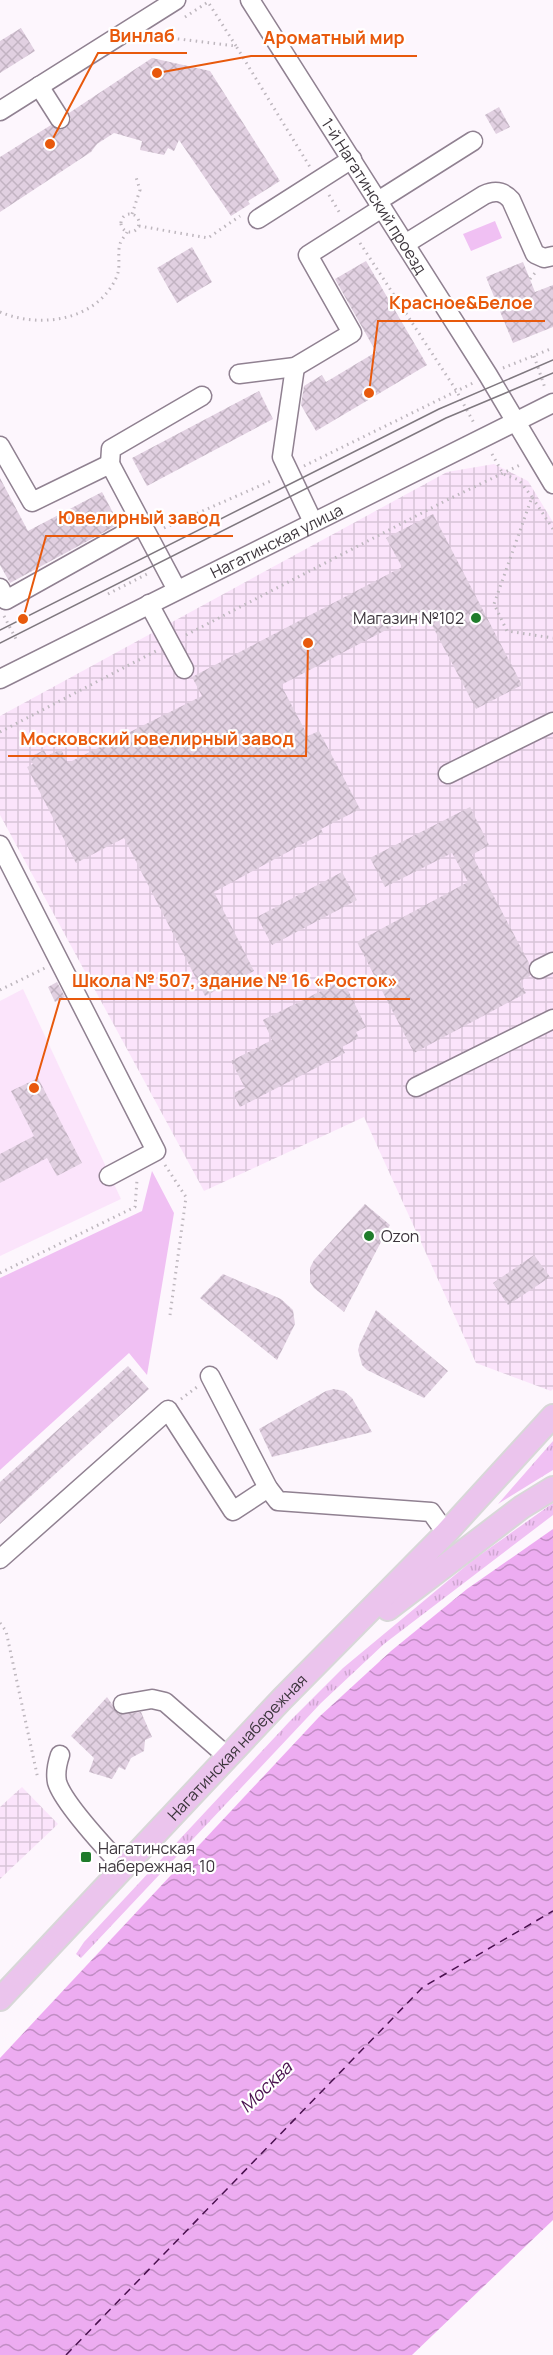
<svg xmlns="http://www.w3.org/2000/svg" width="553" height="2355" viewBox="0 0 553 2355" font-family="Manrope,sans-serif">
<defs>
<pattern id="industrial-grid" width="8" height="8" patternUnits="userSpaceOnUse" patternTransform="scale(1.5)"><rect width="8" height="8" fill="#fbe4fb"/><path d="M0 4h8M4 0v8" fill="none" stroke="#d8c4d8"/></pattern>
<pattern id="grass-tufts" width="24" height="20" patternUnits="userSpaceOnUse" patternTransform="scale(1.5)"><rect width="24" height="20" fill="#f0c0f3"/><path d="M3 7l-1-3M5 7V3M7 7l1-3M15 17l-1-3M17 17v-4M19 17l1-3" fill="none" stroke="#cfa6d1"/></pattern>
<pattern id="water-waves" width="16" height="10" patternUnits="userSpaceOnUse" patternTransform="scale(1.5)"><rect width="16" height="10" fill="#edacf1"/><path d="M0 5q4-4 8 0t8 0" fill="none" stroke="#c18dc4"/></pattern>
<pattern id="building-cross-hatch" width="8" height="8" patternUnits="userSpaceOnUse" patternTransform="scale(1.5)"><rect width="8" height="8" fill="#e1d0e1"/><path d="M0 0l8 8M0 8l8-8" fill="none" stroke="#c2b3c2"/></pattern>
</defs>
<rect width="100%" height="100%" fill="#fdf6fd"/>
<path fill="#fbe4fb" d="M23,989L121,1199L0,1256V1001Z"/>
<path fill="url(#industrial-grid)" d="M494,464L528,481L553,522V1389L551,1391L476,1363L364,1117L204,1191L0,815V716L447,472Z
M22,1787L58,1824L0,1879V1807Z"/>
<path fill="url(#grass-tufts)" d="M553,1441V1470L498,1504Z
M553,1503V1515L384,1644L321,1703L81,1958L76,1954L84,1942L289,1722L343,1668L473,1560Z"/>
<path fill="#f0c0f3" d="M495,221L502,238L471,251L463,234Z
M152,1171L174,1213L147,1375L129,1353L0,1470V1278L142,1211Z"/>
<path fill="url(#water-waves)" d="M553,1529V2220L412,2355H0V2058L319,1717L391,1651L467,1589Z"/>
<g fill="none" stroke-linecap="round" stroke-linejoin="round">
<path stroke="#4a114f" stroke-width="1.5" stroke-dasharray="8 6" stroke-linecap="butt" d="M66,2355L423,1987L553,1911"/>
</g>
<path fill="url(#building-cross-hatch)" d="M21,28L35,51L0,73V41Z
M152,58L210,71L280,181L248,201L250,204L231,216L179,140L174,151L168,148L164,155L140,150L142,141L114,133L97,144L91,152L0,212V157L51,125L60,130L66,128L71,119L69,113Z
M499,107L510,127L496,134L485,115Z
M192,247L212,282L177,303L157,268Z
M366,261L427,365L316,431L301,405L304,386L322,375L326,382L376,352L335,279Z
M523,262L535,292L553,285V327L513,343L486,277Z
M259,391L273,419L147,486L132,458Z
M0,478L28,531L102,492L119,524L10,583L0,565Z
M433,514L522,685L476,709L424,610L281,685L308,736L319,731L360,809L321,829L323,833L214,892L254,971L205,996L124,838L76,863L27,767L33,764L30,757L44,750L47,756L61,749L68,763L202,696L192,677L402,567L386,538Z
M470,807L489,845L472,855L529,963L528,969L530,976L520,981L526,993L414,1053L357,942L468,882L452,853L385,887L370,858Z
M342,872L357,900L272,945L257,917Z
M343,980L366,1027L356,1032L359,1038L342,1047L345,1053L240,1107L233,1093L245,1088L231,1061L272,1040L263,1020Z
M57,982L65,997L55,1002L48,987Z
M38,1078L82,1163L57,1176L47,1158L0,1183V1154L34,1136L11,1091Z
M365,1204L390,1225L344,1312L314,1288L310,1282V1268L314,1260Z
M534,1255L550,1277L508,1305L493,1283Z
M223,1274L281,1299L293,1310L295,1324L277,1360L200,1298Z
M376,1310L448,1371L424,1398L367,1370L362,1365L358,1350L360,1343Z
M128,1366L149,1389L0,1524V1482Z
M334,1389L344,1391L352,1398L372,1432L272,1457L259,1429L326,1391Z
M107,1697L119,1714L141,1712L152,1737L145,1740L144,1751L131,1758L125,1770L119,1767L112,1779L89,1772L94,1758L71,1736Z"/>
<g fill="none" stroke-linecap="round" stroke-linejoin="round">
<defs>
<g id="minor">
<path id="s1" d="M250,0L488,375L553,484"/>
<path d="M39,86L60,119"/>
<path d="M0,111L176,0"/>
<path d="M378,201L473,141"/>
<path d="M258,219L352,159"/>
<path d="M405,244L484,195C495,190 503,191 511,200L535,254L544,258L553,256"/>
<path d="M295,367L282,457L313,522"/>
<path d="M239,374L295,367L352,333L308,255L382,208"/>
<path d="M0,446L32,502L110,464L177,590"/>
<path d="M110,464L111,449L202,396"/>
<path d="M0,588L6,600L142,524"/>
<path d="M149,604L184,669"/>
<path id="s2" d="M0,679L553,403"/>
<path d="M448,774L553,722"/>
<path d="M0,845L156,1151L109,1176"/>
<path d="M539,969L553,962"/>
<path d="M416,1087L553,1019"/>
<path d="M210,1376L268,1488L278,1501L431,1512L446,1533"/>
<path d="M0,1559L168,1410L233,1511L268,1488"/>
<path d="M123,1704L152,1699L165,1702L228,1757"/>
<path d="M60,1755C57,1764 55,1772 57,1782C63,1803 108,1851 124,1868"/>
</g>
<g id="major">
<path d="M388,1609L522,1507L553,1488"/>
<path id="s3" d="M0,1999L282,1699L446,1533L553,1416"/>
</g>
</defs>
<use href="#minor" stroke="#908191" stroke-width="21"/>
<use href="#major" stroke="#d8d7d8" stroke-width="26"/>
<path stroke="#beb7be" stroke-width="3" stroke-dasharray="1.5 4.5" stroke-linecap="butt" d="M185,17L208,2L236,46
M154,36L236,46L310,167
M329,195L341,215
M121 223a9 9 0 1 1 18 0a9 9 0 1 1-18 0Z
M132,214L140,190L136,177
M139,226L208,238L240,216
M360,243L456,390L475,425
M530,279L535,273
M471,303L493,294
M0,312C40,329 98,321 117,276C121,265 117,254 120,244C121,240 125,236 127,232
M534,356L545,388
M503,368L553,348
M492,454L503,474L519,480L532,497
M304,466L473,383
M164,528L273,480
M553,529L532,497L494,604L507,631L553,638
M108,594L149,573
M4,616L17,641
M186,635L447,500L522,464
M0,732L156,651
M0,990L45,968
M165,1165L186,1197L170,1315
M0,1273L135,1207L137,1180
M181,1399L197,1387
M0,1623L6,1631L38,1779"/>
<use href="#minor" stroke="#fff" stroke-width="18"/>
<use href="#major" stroke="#ebc4ed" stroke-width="22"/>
<path stroke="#7f787f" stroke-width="1.5" d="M0,630L439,409L553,360
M0,643L446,418L553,373"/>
</g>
<g fill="#1f7c2b" stroke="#fff" stroke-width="2">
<circle cx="476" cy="618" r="6"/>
<circle cx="369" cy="1236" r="6"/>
<rect x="80" y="1851" width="12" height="12" rx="3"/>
</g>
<g text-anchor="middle" stroke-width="4.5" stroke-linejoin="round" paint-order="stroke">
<g font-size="16" fill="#3c353c" stroke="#fff">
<text dy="6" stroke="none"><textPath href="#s1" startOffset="232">1-й Нагатинский проезд</textPath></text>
<text dy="6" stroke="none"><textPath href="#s2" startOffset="309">Нагатинская улица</textPath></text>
<text dy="6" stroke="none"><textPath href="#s3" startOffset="346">Нагатинская набережная</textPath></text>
</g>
<g font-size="16" fill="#3c353c" stroke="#fff" text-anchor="start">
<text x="464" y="624" text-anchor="end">Магазин №102</text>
<text x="381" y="1242">Ozon</text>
<text x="98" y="1854">Нагатинская<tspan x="98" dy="18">набережная, 10</tspan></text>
</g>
<g font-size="18" font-style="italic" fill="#4a114f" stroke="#fff">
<text transform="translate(266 2087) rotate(-44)" y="6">Москва</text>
</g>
</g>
<path fill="none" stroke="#e8590c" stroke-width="2" d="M50 144L98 53H187M157 73L251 56H417M369 393L378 321H545M23 619L46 536H233M308 643L306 756H8M34 1088L60 999H410"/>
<g fill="#e8590c" stroke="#fff" stroke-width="2">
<circle cx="50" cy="144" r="6"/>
<circle cx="157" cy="73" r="6"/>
<circle cx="369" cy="393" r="6"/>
<circle cx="23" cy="619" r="6"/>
<circle cx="308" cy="643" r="6"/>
<circle cx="34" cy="1088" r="6"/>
</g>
<g font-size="18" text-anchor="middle" font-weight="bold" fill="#e8590c" stroke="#fff" stroke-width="4.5" stroke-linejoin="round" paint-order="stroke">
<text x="142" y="42">Винлаб</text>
<text x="334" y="44">Ароматный мир</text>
<text x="461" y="309">Красное&amp;Белое</text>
<text x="139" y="524">Ювелирный завод</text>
<text x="157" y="745">Московский ювелирный завод</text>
<text x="235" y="987">Школа № 507, здание № 16 «Росток»</text>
</g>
</svg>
